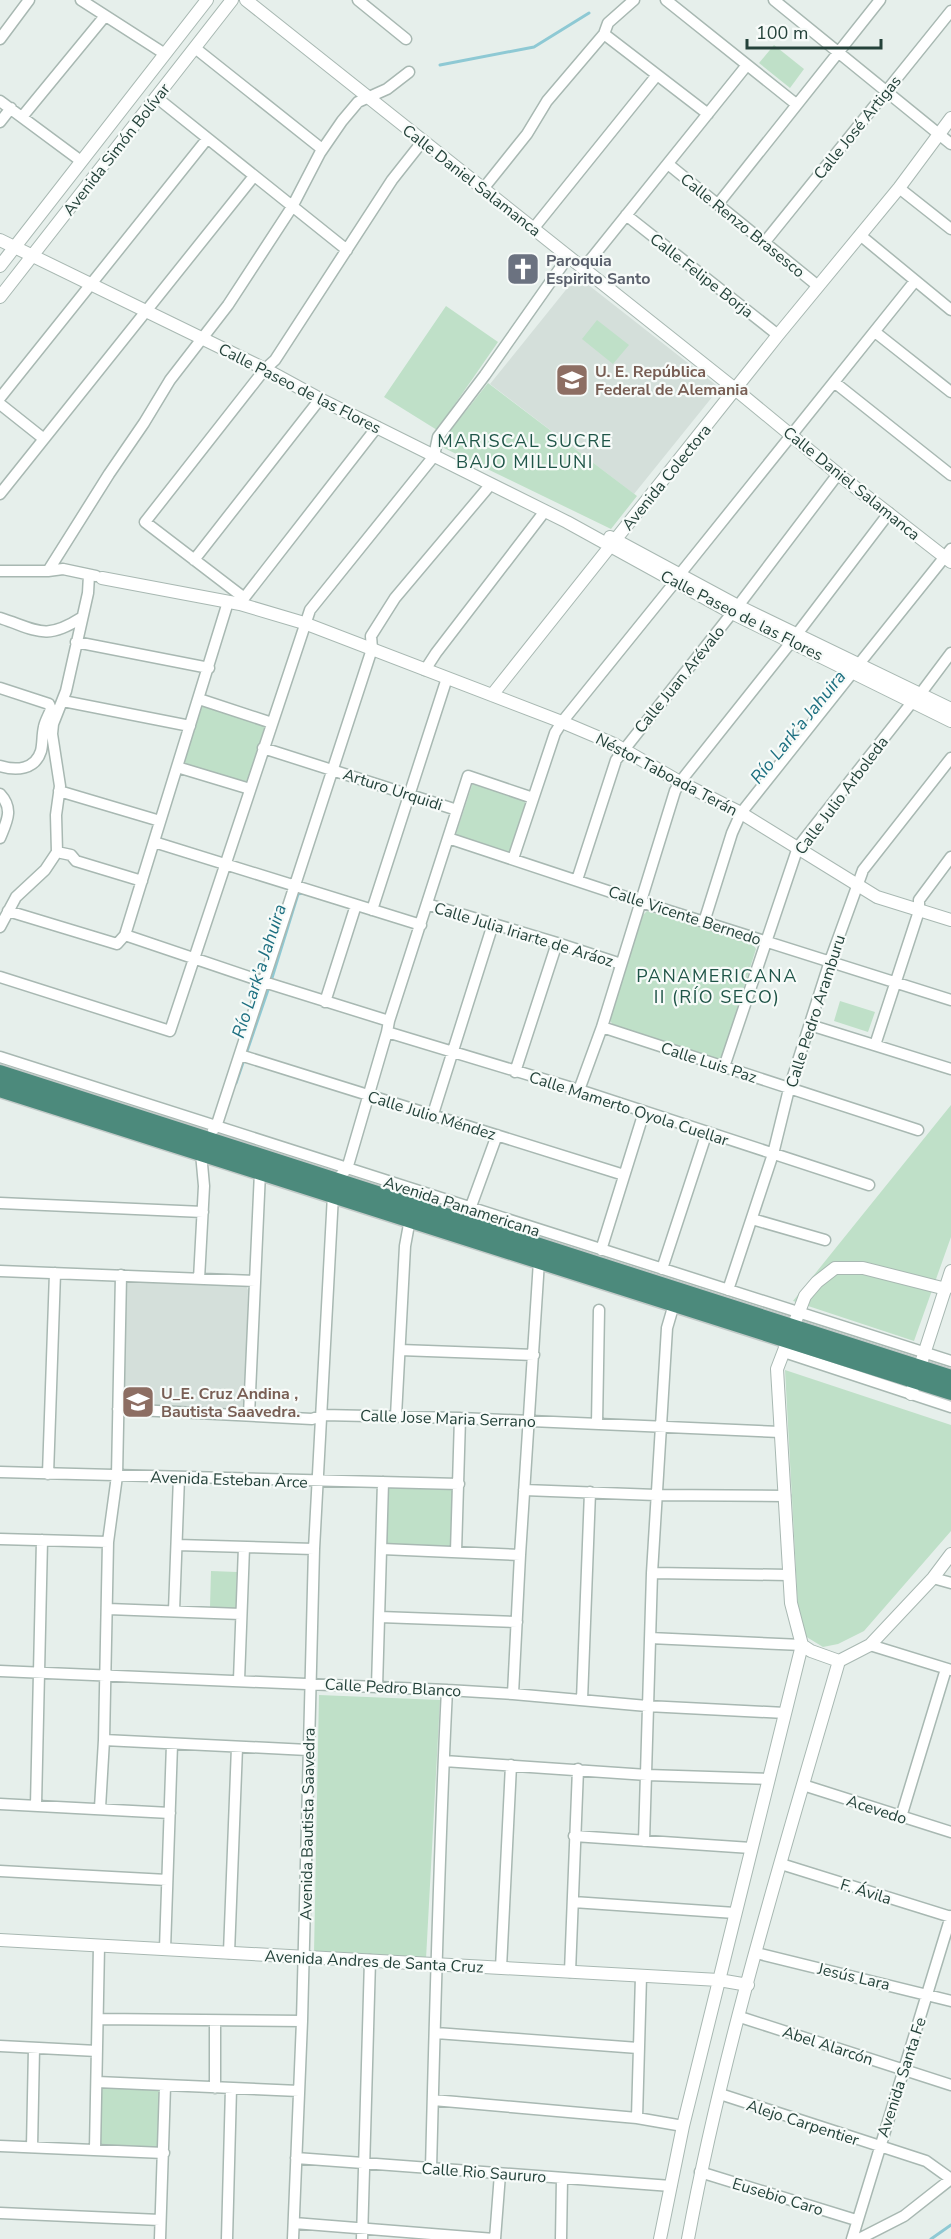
<svg xmlns="http://www.w3.org/2000/svg" width="951" height="2239" viewBox="0 0 951 2239" font-family="'Nunito Sans',sans-serif">
<rect width="100%" height="100%" fill="#e6efeb"/>
<path fill="#d4dfda" d="M577,276L716,385L717,391L634,494L490,384Z
M128,1282L246,1286L248,1290L245,1410L128,1404L123,1400L125,1284Z"/>
<path fill="#bfe0c8" d="M774,45L804,69L790,88L759,63Z
M446,306L498,342L437,430L384,397Z
M597,320L629,345L613,364L582,339Z
M488,383L637,496L611,529L444,448L442,444L443,440Z
M205,705L264,724L266,727L248,782L185,765L184,763L201,707Z
M475,784L523,799L526,804L511,850L507,852L458,836L456,834L472,785Z
M647,911L753,944L756,949L722,1057L717,1059L613,1025L609,1019L643,915Z
M840,1001L875,1012L868,1032L834,1021Z
M951,1105V1237L914,1341L793,1301Z
M785,1370L951,1425V1531L864,1631L838,1644L823,1647L805,1636L798,1608Z
M386,1487H453L452,1546H385Z
M211,1571L237,1572L236,1609L210,1607Z
M319,1695L440,1700L426,1959L314,1954Z
M102,2086L161,2088L159,2148L100,2146Z"/>
<g fill="none" stroke-linecap="round" stroke-linejoin="round">
<path stroke="#8ec9d4" stroke-width="3" d="M440,65L534,47L589,13
M271,981L298,894L303,893
M236,1083L269,987
M931,2239L951,2225"/>
<defs>
<path id="minor" d="M81,0L165,54
M358,0L406,39
M666,0L796,104
M774,0L951,144
M604,34L708,114
M0,39L29,0
M195,48L322,149
M156,97L347,250
M0,101L81,161
M22,117L105,16
M0,122L11,108
M668,164L818,286
M899,188L951,229
M483,189L527,134L547,101L604,34L608,23L634,0
M718,204L880,0
M626,215L778,335
M533,229L657,75
M860,235L951,310
M764,243L951,11
M583,269L747,65
M875,332L951,392
M834,382L951,475
M0,398L207,139
M0,404L44,439
M0,494L254,176
M194,560L320,399
M0,571H48L63,569L96,576
M48,571L109,474L144,423L170,380L228,305L292,207L320,153L342,121L358,102L387,89L409,72
M680,574L915,281
M243,597L145,522L265,369L275,360L392,180L422,142
M241,602L377,427
M738,606L838,474
M0,618C37,630 45,641 81,618
M797,634L889,513
M76,642L209,668
M859,664L951,549
M425,670L436,653L545,511
M0,688L49,704L51,709C49,715 45,721 44,727C42,735 43,743 41,751C35,770 16,771 0,766
M921,693L951,653
M199,699L272,723
M63,701L190,726
M263,748L457,810
M177,767L250,789
M59,791L160,821
M0,794C14,809 7,821 0,838
M448,838L641,902L951,1000
M154,842L421,925
M57,852L71,855L76,861L142,881
M513,859L555,733L562,722L675,582
M577,880L616,760L732,613
M427,904L557,943L621,964
M372,910L447,678
M8,911L117,944L125,935L228,602
M704,922L732,833L741,813L853,672
M0,927L16,897L45,870L57,852L56,815L60,786L52,734L53,724L66,691L88,593L89,575
M125,935L264,982L389,1021
M0,977L170,1031L310,610L434,456L438,437L485,375L568,257
M325,1002L356,905
M810,1025L951,1069
M602,1027L918,1130
M387,1032L579,1090L869,1185
M875,1045L919,911V900L951,857
M240,1055L624,1175
M0,1057L951,1361
M724,1067L798,847L913,701
M515,1072L557,943
M579,1090L602,1027L675,791L680,782L792,641
M433,1114L493,924
M213,1130L216,1127L372,649L371,636L395,598L491,484
M0,1203L203,1212
M470,1209L497,1135
M752,1219L825,1240
M601,1250L644,1112
M662,1269L707,1132
M0,1271L255,1281
M199,1279L204,1186L201,1153L202,1149
M728,1290L773,1154L789,1089L830,961L863,870L951,758
M400,1350L534,1355
M784,1352L951,1407
M118,1409L312,1419L323,1415L460,1418L780,1432
M249,1415L260,1172
M396,1416L405,1246L410,1219
M597,1424L599,1310
M0,1472L459,1484
M48,1474L55,1273
M524,1490L656,1495L785,1496
M0,1539L108,1542
M177,1545L314,1549
M382,1549L520,1555
M456,1552L460,1418
M652,1573L789,1575
M933,1578L951,1583
M108,1609L241,1614
M174,1611L179,1477
M380,1617L517,1622
M650,1638L802,1645
M870,1645L951,1670
M0,1671L447,1690L513,1694L647,1706L785,1713
M239,1680L244,1547
M377,1687L383,1482
M513,1694L520,1555L539,1261
M582,1700L590,1492
M104,1740L308,1750
M444,1761L647,1775L769,1779
M803,1785L951,1832
M0,1804L170,1813
M36,1805L42,1540
M100,1808L104,1740L108,1542L117,1476L121,1275
M901,1817L946,1669
M574,1836L751,1848
M644,1841L652,1573L667,1328L674,1304
M781,1864L951,1917
M0,1871L167,1880
M573,1902L735,1913
M165,1949L172,1744
M229,1953L237,1747
M756,1953L951,2001
M501,1968L511,1765
M570,1972L578,1769
M740,2017L951,2085
M98,2019L302,2021
M215,2022V2088
M436,2033L638,2048
M0,2046L97,2051
M97,2082L299,2091
M720,2094L926,2161L951,2179
M433,2100L637,2118L683,2126
M637,2118L641,1976
M0,2146L164,2153
M32,2147L34,2048
M95,2149L99,1946
M296,2158L671,2186
M431,2169C435,2009 439,1849 447,1690
M700,2172L856,2220
M0,2213L160,2220
M294,2223L494,2239
M160,2239L165,2086
M227,2239L231,2088
M293,2239L302,2021L314,1549L333,1195L335,1181L347,1169L387,1032L389,1021L468,776L533,798
M362,2239L370,1960
M495,2239L500,2174
M561,2239L562,2178
M852,2239L951,1916
M859,2239L904,2216L951,2179"/>
<path id="tertiary" d="M246,0L735,389L838,474L951,562
M0,240L265,369L320,399L567,522L732,613L951,721
M0,266L207,0
M0,297L232,0
M610,537L738,606L951,709
M102,578L240,604L304,623L562,722L614,744L680,782L741,813L877,897L951,920
M492,695L778,335L899,188L951,118
M911,1394L951,1271
M802,1645L811,1651L839,1661L870,1645L933,1578L951,1554
M0,1940L719,1980L748,1985
M660,2239L683,2126L802,1645L791,1603L777,1369L805,1296L817,1282L835,1268H863L946,1289
M688,2239C724,2044 784,1851 839,1661"/>
<path id="trunk" d="M0,1073L951,1378
M0,1089L951,1392"/>
</defs>
<use href="#minor" stroke="#a8b8b2" stroke-width="13"/>
<use href="#tertiary" stroke="#a8b8b2" stroke-width="14"/>
<use href="#trunk" stroke="#c2cac8" stroke-width="19"/>
<use href="#minor" stroke="#fff" stroke-width="10"/>
<use href="#tertiary" stroke="#fff" stroke-width="12"/>
<use href="#trunk" stroke="#4c8a7c" stroke-width="16"/>
</g>
<defs>
<symbol id="church-square" viewBox="-11 -11 22 22"><rect x="-9" y="-9" width="18" height="18" rx="4" fill="#6b7280" stroke="#f7fbf9"/><path d="M-1.2-6h2.4v3.5h3.3v2.4h-3.3V6h-2.4V-.1h-3.3v-2.4h3.3Z" fill="#fff"/></symbol>
<symbol id="school-square" viewBox="-11 -11 22 22"><rect x="-9" y="-9" width="18" height="18" rx="4" fill="#8d6e63" stroke="#f7fbf9"/><path d="M0-5L7-2L0 1L-7-2ZM-4 1L0 2.5L4 1V4Q0 6-4 4Z" fill="#fff"/></symbol>
</defs>
<g fill-rule="evenodd">
<use href="#church-square" x="504" y="250" width="38" height="38"/>
<use href="#school-square" x="553" y="361" width="38" height="38"/>
<use href="#school-square" x="119" y="1383" width="38" height="38"/>
</g>
<g text-anchor="middle" stroke-width="4.5" stroke-linejoin="round" paint-order="stroke">
<g font-size="16" fill="#24423a" stroke="#f7fbf9">
<text transform="translate(857 127) rotate(-51)" y="6">Calle José Artigas</text>
<text transform="translate(116 149) rotate(-52)" y="6">Avenida Simón Bolívar</text>
<text transform="translate(472 180) rotate(38)" y="6">Calle Daniel Salamanca</text>
<text transform="translate(743 225) rotate(39)" y="6">Calle Renzo Brasesco</text>
<text transform="translate(702 275) rotate(38)" y="6">Calle Felipe Borja</text>
<text transform="translate(300 388) rotate(27)" y="6">Calle Paseo de las Flores</text>
<text transform="translate(666 477) rotate(-51)" y="6">Avenida Colectora</text>
<text transform="translate(852 483) rotate(39)" y="6">Calle Daniel Salamanca</text>
<text transform="translate(742 615) rotate(27)" y="6">Calle Paseo de las Flores</text>
<text transform="translate(679 679) rotate(-51)" y="6">Calle Juan Arévalo</text>
<text transform="translate(667 774) rotate(28)" y="6">Néstor Taboada Terán</text>
<text transform="translate(393 789) rotate(18)" y="6">Arturo Urquidi</text>
<text transform="translate(841 795) rotate(-53)" y="6">Calle Julio Arboleda</text>
<text transform="translate(685 915) rotate(18)" y="6">Calle Vicente Bernedo</text>
<text transform="translate(524 934) rotate(17)" y="6">Calle Julia Iriarte de Aráoz</text>
<text transform="translate(815 1011) rotate(-72)" y="6">Calle Pedro Aramburu</text>
<text transform="translate(709 1062) rotate(18)" y="6">Calle Luis Paz</text>
<text transform="translate(629 1108) rotate(18)" y="6">Calle Mamerto Oyola Cuellar</text>
<text transform="translate(432 1115) rotate(17)" y="6">Calle Julio Méndez</text>
<text transform="translate(462 1206) rotate(18)" y="6">Avenida Panamericana</text>
<text transform="translate(448 1418) rotate(2)" y="6">Calle Jose Maria Serrano</text>
<text transform="translate(229 1479) rotate(2)" y="6">Avenida Esteban Arce</text>
<text transform="translate(393 1687) rotate(3)" y="6">Calle Pedro Blanco</text>
<text transform="translate(877 1809) rotate(18)" y="6">Acevedo</text>
<text transform="translate(307 1824) rotate(-89)" y="6">Avenida Bautista Saavedra</text>
<text transform="translate(866 1891) rotate(17)" y="6">F. Ávila</text>
<text transform="translate(374 1961) rotate(3)" y="6">Avenida Andres de Santa Cruz</text>
<text transform="translate(854 1976) rotate(13)" y="6">Jesús Lara</text>
<text transform="translate(828 2045) rotate(18)" y="6">Abel Alarcón</text>
<text transform="translate(901 2077) rotate(-72)" y="6">Avenida Santa Fe</text>
<text transform="translate(803 2122) rotate(18)" y="6">Alejo Carpentier</text>
<text transform="translate(484 2172) rotate(4)" y="6">Calle Rio Saururo</text>
<text transform="translate(778 2196) rotate(17)" y="6">Eusebio Caro</text>
</g>
<g font-size="16" font-weight="bold" fill="#5b616d" stroke="#f7fbf9" text-anchor="start">
<text x="546" y="266">Paroquia<tspan x="546" dy="18">Espirito Santo</tspan></text>
</g>
<g font-size="16" font-weight="bold" fill="#785e54" stroke="#f7fbf9" text-anchor="start">
<text x="595" y="377">U. E. República<tspan x="595" dy="18">Federal de Alemania</tspan></text>
<text x="161" y="1399">U_E. Cruz Andina ,<tspan x="161" dy="18">Bautista Saavedra.</tspan></text>
</g>
<g font-size="18" letter-spacing="1.5" fill="#1f5548" stroke="#f7fbf9">
<text x="525" y="447">MARISCAL SUCRE<tspan x="525" dy="21">BAJO MILLUNI</tspan></text>
<text x="717" y="982">PANAMERICANA<tspan x="717" dy="21">II (RÍO SECO)</tspan></text>
</g>
<g font-size="18" font-style="italic" fill="#1c6f80" stroke="#f7fbf9">
<text transform="translate(798 727) rotate(-51)" y="6">Río Lark’a Jahuira</text>
<text transform="translate(259 971) rotate(-72)" y="6">Río Lark’a Jahuira</text>
</g>
</g>
<path d="M747 39v9h134v-9" fill="none" stroke="#24423a" stroke-width="3"/>
<text x="756" y="39" font-size="18" fill="#24423a" stroke="#f7fbf9" stroke-width="4.5" paint-order="stroke">100 m</text>
</svg>
